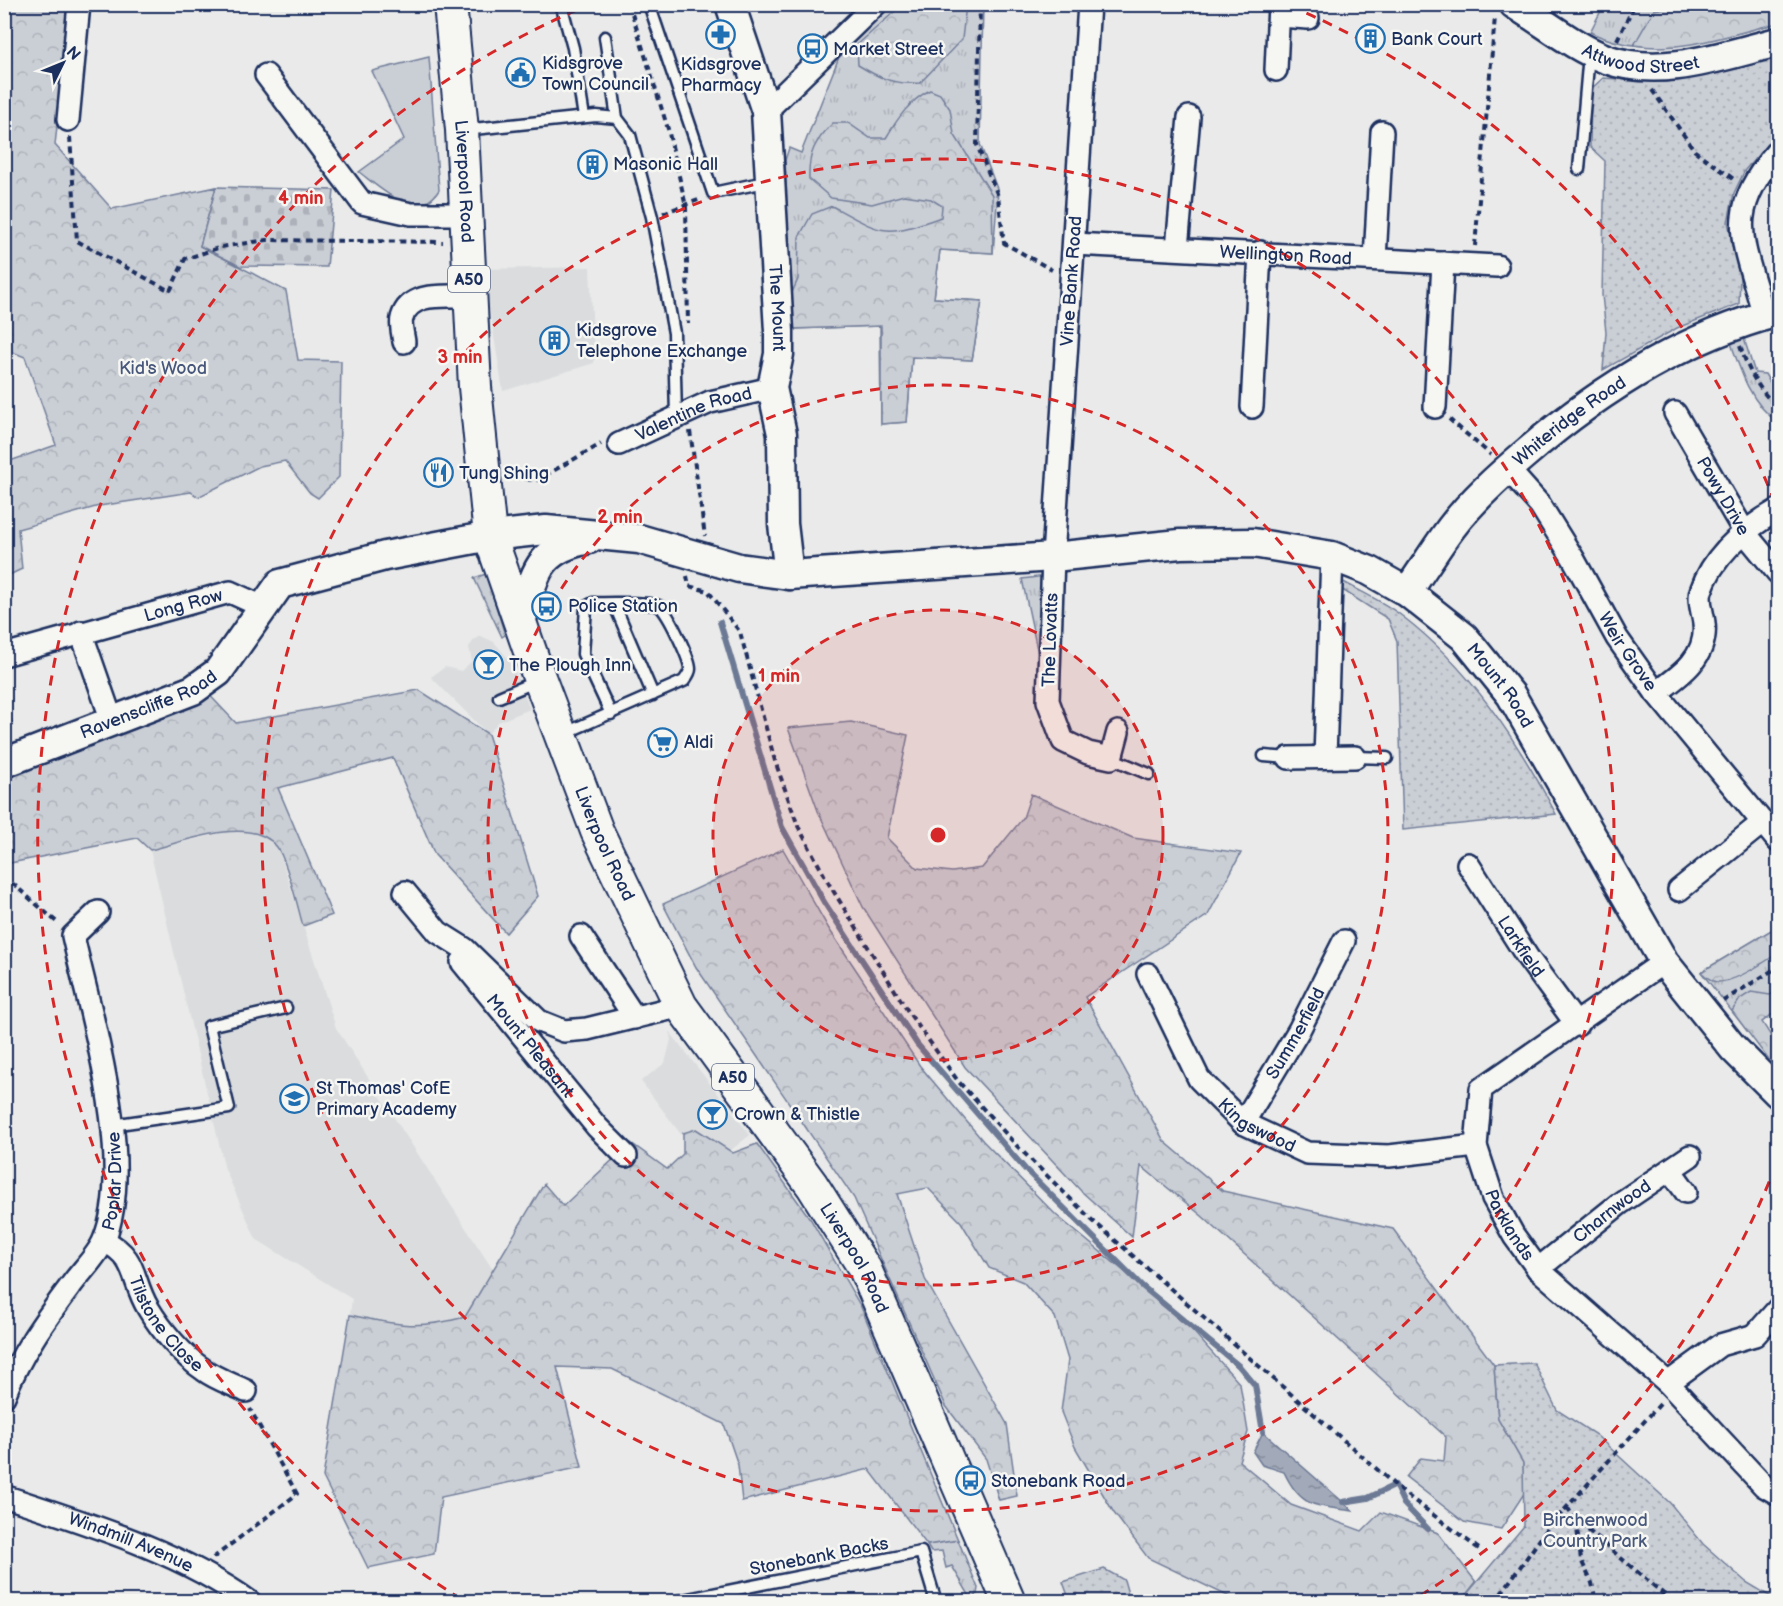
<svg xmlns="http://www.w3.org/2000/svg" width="1783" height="1606" viewBox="0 0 1783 1606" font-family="'Balsamiq Sans',sans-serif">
<defs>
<pattern id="grass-tufts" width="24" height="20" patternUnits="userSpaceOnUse" patternTransform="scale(1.5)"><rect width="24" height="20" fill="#caced5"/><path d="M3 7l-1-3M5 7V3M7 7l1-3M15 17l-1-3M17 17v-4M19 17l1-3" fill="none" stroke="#adb1b9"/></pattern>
<pattern id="forest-crowns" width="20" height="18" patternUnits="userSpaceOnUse" patternTransform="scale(1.5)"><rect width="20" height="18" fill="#caced5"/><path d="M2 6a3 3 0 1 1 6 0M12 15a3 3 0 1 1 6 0" fill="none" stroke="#adb1b9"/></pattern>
<pattern id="cemetery-stones" width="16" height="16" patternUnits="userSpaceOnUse" patternTransform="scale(1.5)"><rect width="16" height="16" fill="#caced5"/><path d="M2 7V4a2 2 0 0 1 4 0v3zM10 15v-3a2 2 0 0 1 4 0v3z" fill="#adb1b9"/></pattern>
<pattern id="park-dots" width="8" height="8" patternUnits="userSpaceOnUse" patternTransform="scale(1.5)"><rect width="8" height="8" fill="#caced5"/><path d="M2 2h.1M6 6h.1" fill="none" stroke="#adb1b9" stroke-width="1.8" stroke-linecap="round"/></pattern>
<pattern id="water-ripples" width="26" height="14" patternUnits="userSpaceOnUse" patternTransform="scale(1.5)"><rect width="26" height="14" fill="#a2aaba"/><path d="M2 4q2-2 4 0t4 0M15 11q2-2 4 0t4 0" fill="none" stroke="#838b9a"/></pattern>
</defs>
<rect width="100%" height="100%" fill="#e9eae9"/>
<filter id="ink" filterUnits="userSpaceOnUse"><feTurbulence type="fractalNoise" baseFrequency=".0167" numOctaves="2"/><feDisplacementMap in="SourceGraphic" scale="12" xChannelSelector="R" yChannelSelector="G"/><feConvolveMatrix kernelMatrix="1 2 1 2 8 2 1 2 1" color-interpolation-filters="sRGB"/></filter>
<g filter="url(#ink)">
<path fill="#dadcde" d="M590,267L594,363L503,391L483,269Z
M481,636L494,642L511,662L530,709L498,722L488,734L431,677L445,667L461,671L472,661L469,647L474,640Z
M235,830L264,835L278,848L336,1028L493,1270L465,1317L432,1326H404L350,1315L352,1299L256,1239L225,1169L150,850Z
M669,1031L750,1135L707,1169L641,1081L665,1063L671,1040Z"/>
<path fill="url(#grass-tufts)" stroke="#727e9a" stroke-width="1.5" d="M892,5H983L980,144L998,191L993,253L940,250L934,298L982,301L972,360L912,357L907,422L881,424L880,326L793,329L785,160L789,148L801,153L841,52Z
M1604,5H1778V23C1717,38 1651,62 1590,32Z
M1740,326L1755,373L1765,374L1778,396V422C1748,403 1738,363 1727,331Z
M486,574L505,635L502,637L474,578Z
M1053,575L1048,701L1022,579Z
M1778,926V1010L1748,1032L1701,972Z
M958,1540L978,1588L977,1594L972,1600L952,1566L946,1568L942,1551L931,1552L927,1545Z"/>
<path fill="url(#forest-crowns)" stroke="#727e9a" stroke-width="1.5" d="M5,5H70L55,145L112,209L216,187L200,246L286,291L298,360L341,361L339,477L318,498L310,493L285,461L260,466L198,497L191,492L99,506L18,529L22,569L5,577L4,463L56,445L25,357L5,349Z
M902,5H966L962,39L920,83C894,85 879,78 858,65L857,45Z
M1682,5H1778V23C1732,34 1682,53 1634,45L1654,10Z
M930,90L940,94L950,109L954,134L992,195L993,253L940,250L934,298L982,301L972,360L912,357L907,422L881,424V326L793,329L791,295L798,279L799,237L812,214L832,206C885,235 884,237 941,217L942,206L931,199L904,195L872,204L831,198L809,179C808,153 815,141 833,123H848L870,138H886C898,118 909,101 930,90Z
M200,685L236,723L419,690L488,734L538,896L506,933L435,855L393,758L278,788L332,915L303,926C298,908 287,860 277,847C252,814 184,842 150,850L137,838L5,864V763Z
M851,722L908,735L887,838L917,868L952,872L982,868L1023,818L1031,794L1133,838L1241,853L1208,915L1085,997L1164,1141L1223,1191L1393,1229L1494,1365L1498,1419L1523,1463L1525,1492L1501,1529L1464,1522L1406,1477L1421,1458L1444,1461L1446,1437L1202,1216L1141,1166L1132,1237L1081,1191L965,1067L863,907L818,811L788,728Z
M783,849L829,929L920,1066L983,1141L1056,1215L1183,1320L1240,1384L1248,1432L1239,1461L1291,1505L1362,1531L1381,1512L1438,1533L1476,1582L1461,1601H1238L1148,1558L1114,1513L1075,1447L1061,1412L1068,1360L1055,1317L1023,1282L989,1268L961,1222L928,1188L897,1194L925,1279L1007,1424L1017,1496L999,1500L986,1459L946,1406L854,1198L696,967L663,904Z
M1778,926V953C1765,962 1728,987 1713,981C1709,979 1704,975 1701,972Z
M1778,991V1010L1762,1022L1778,1047V1065L1768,1059L1732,1011L1740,999L1751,992L1770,995Z
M696,1129L733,1153L757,1144L811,1220L861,1307L958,1540L927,1545L869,1469L742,1501L738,1465L724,1424L612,1369L557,1367L582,1467L441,1497L434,1554L368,1568L323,1477L350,1315C398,1325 416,1330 465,1317L544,1184L563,1206L631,1143L667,1169L683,1154V1133Z"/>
<path fill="url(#cemetery-stones)" stroke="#727e9a" stroke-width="1.5" d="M216,187L334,190L327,267L240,266L200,246Z"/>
<path fill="url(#park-dots)" stroke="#727e9a" stroke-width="1.5" d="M1778,54V133L1745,170L1734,193L1728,222L1740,276L1739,304L1677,328L1603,370L1606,332L1602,295L1605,161L1590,147L1591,89L1603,78L1664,82Z
M1338,579C1359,591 1383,601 1402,616C1469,667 1517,740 1556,814L1403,830L1397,641L1388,619L1341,589Z
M1534,1363L1557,1410L1596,1435L1670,1503L1703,1544L1746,1582L1778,1601H1461L1524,1526L1523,1463L1498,1419L1494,1365Z
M1104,1569L1124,1580L1130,1601H1070L1063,1582Z"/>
<path fill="#caced5" stroke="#727e9a" stroke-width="1.5" d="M429,57L439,190C417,225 380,188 359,172L404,139L372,71Z"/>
<path fill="url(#water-ripples)" stroke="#6c7995" stroke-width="1.5" d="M1263,1432L1343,1502L1353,1511C1317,1505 1302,1510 1284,1472L1262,1465L1253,1452Z"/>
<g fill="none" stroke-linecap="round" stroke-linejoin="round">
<path stroke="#6c7995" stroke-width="6" d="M720,622L782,827L824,902L917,1044L1025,1169L1142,1286L1239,1366L1255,1385L1263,1432
M1343,1502L1368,1498L1395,1485L1404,1504L1428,1529"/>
<defs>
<path id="lane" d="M561,4L573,48L584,117
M649,4L713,193L770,181
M605,37L617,118
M464,130L596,116L617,118L630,135L652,217L674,333L676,417
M1579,169L1589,54
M618,604V613L653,695
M499,697L537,681
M4,722L5,723
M563,734L684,681C686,678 690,673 690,669C690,660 667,609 659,606C644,601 611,604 593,603L586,607L583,654L611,714
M1264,756L1289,758
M1355,757L1387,758
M1111,758L1149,774
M112,1125L229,1108L209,1026L286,1008
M673,1602L921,1552L936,1602"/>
<g id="street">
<path d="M1089,4L1053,557L1048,701L1063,741L1088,753L1111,758L1118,732"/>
<path d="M1279,16L1308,18"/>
<path d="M1276,70L1279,4"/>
<path d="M266,75L362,203L411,214H466"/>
<path d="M766,111L876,4"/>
<path d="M68,120L79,4"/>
<path id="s1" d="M1074,244L1497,266"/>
<path d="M1177,248L1189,117"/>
<path d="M1375,259L1382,132"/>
<path d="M1764,316C1744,241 1722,216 1778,150"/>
<path d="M404,342C403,335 400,324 402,318C410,290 447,297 469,296"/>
<path d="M1252,407L1260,252"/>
<path d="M1435,407L1443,263"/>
<path id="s2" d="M1675,413L1745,533L1778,573"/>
<path id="s3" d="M619,444L710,402L772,388"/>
<path id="s4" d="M1508,469L1540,505L1573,558L1617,638L1656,693L1778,841"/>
<path d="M81,632L112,721"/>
<path id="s5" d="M4,655L230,592L263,607"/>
<path d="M1656,693C1681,675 1708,657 1704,623C1703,614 1698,600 1701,591C1713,555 1746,528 1778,510"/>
<path d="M1325,757L1332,556"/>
<path d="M1289,758L1355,757"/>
<path id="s6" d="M1468,864L1528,958L1577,1025"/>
<path d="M1679,890L1762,823"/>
<path d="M405,892L438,932L465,949L539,1021L564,1031L587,1029L681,1006"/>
<path d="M581,936L635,1018"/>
<path id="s7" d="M462,962L597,1127L626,1156"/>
<path id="s8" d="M1664,962L1481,1089L1476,1146L1493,1198L1514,1236L1538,1269L1668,1383L1764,1486L1778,1494"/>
<path id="s9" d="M1148,974L1199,1079L1243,1123L1307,1153L1389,1156L1476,1146"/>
<path id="s10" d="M1243,1123L1299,1030L1344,941"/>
<path d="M1670,1170L1686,1192"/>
<path id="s11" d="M104,1241C138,1257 131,1280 148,1308C161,1330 183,1356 204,1370C216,1379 232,1384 246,1391"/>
<path id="s12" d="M1538,1269L1619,1204L1690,1156"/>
<path d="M1668,1383L1720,1345L1755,1335L1778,1309"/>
<path id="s13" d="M4,1396C20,1354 45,1320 72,1284C82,1270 98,1255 104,1240C136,1162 91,1017 73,936L98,912"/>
<path id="s14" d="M4,1496C88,1524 177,1550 250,1602"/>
</g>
<g id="secondary">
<path id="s15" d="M730,4L766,111L779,331V354L772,388L782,434L783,524L789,575"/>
<path id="s16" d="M1514,4C1544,22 1574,47 1606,59C1662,79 1724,55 1778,42"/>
<path id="s17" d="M1407,592C1422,571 1436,548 1451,528C1472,500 1499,476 1525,454C1599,390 1684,337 1778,312"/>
<path d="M520,625C536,576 533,550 589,539"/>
<path id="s18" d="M4,763L193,690L218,672L280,584L385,556L490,536L546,530L639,539L739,568L789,575L1053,557L1180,544L1253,543L1332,556L1370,571L1407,592L1464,637L1511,695L1664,962L1733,1048L1778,1093"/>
</g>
<g id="primary">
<path id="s19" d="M450,4L462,130L475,387L490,536L540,680L597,831L681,1006L812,1185L865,1269L1009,1602"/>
</g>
</defs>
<use href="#lane" stroke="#1b2f5e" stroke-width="15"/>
<use href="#street" stroke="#1b2f5e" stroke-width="26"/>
<use href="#secondary" stroke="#1b2f5e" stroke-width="33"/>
<use href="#primary" stroke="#1b2f5e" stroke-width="36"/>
<path stroke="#1b2f5e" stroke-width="4" stroke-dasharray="6 4.5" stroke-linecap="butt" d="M629,4L668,129L686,206L688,324
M980,4L977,145L998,196L1004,243L1052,270
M1617,40L1635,4
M1652,90L1695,151L1735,180
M70,137L77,241L170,291L185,259L221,247L267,240L443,242
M663,213L701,199
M1475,246L1495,17
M1740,346C1749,372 1758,389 1778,408
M1449,419L1491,455
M690,431L705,536
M508,468L523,478L535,481L601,444
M687,576L689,586L708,591L740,632L775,761L798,826L829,884L909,1013L958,1081L1017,1146L1092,1220L1404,1493L1479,1549
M4,876L59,924
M1723,1001L1778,967
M1567,1507L1576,1520L1673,1602
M1576,1521L1581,1560L1592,1583L1596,1602
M213,1558L297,1494L250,1409
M1495,1602L1548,1528L1661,1403"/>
<use href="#lane" stroke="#f6f6f2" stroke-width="10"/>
<use href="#street" stroke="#f6f6f2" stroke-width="21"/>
<use href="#secondary" stroke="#f6f6f2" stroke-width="28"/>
<use href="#primary" stroke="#f6f6f2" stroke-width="32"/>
</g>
</g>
<circle cx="938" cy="835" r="225" fill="#d62828" fill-opacity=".12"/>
<g fill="none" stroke="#d62828" stroke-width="3" stroke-dasharray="10 8">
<circle cx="938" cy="835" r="225"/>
<circle cx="938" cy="835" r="450"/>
<circle cx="938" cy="835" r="676"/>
<path d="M1776 1165A901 901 0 0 1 1415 1599M461 1599A901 901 0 0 1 586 6M1290 6A901 901 0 0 1 1776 505"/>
</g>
<defs>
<symbol id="pharmacy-ring" viewBox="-11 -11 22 22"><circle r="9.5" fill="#f6f6f2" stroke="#1f6fb2" stroke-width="1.5"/><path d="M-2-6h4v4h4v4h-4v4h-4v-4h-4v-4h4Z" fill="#1f6fb2"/></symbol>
<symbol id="building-ring" viewBox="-11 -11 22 22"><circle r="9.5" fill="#f6f6f2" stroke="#1f6fb2" stroke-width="1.5"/><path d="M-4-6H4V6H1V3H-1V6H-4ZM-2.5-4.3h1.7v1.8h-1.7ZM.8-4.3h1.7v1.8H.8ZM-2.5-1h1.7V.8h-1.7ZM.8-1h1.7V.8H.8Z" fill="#1f6fb2"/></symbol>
<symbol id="bus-ring" viewBox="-11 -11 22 22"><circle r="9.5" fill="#f6f6f2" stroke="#1f6fb2" stroke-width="1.5"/><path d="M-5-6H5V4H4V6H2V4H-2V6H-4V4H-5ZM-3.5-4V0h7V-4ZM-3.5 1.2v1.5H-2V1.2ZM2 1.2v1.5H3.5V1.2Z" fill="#1f6fb2"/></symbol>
<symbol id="civic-ring" viewBox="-11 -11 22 22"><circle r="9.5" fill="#f6f6f2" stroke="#1f6fb2" stroke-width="1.5"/><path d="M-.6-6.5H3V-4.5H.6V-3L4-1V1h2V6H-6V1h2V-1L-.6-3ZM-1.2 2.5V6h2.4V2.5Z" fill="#1f6fb2"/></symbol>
<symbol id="restaurant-ring" viewBox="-11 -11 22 22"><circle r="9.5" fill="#f6f6f2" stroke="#1f6fb2" stroke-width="1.5"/><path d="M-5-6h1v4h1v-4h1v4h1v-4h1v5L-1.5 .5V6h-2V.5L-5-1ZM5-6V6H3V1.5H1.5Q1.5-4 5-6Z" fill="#1f6fb2"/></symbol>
<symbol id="bar-ring" viewBox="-11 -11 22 22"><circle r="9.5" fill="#f6f6f2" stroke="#1f6fb2" stroke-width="1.5"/><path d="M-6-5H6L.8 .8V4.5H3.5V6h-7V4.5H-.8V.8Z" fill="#1f6fb2"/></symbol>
<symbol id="supermarket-ring" viewBox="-11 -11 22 22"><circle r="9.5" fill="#f6f6f2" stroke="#1f6fb2" stroke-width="1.5"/><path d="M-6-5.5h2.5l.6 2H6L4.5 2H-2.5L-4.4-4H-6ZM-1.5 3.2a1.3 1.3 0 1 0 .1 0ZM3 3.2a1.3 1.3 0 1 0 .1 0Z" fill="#1f6fb2"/></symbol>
<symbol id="school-ring" viewBox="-11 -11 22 22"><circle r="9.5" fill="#f6f6f2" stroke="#1f6fb2" stroke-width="1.5"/><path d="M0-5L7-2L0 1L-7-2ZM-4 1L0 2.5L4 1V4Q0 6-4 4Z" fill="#1f6fb2"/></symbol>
</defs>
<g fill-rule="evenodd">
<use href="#pharmacy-ring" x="704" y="18" width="33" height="33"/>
<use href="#building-ring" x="1354" y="22" width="33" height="33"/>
<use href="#bus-ring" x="796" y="32" width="33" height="33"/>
<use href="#civic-ring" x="504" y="56" width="33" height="33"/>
<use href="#building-ring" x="576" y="148" width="33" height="33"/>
<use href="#building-ring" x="538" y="324" width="33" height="33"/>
<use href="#restaurant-ring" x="422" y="456" width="33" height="33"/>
<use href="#bus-ring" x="530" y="590" width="33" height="33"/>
<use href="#bar-ring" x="472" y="648" width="33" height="33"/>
<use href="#supermarket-ring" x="646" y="726" width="33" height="33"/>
<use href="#school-ring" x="278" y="1082" width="33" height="33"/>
<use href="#bar-ring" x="696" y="1098" width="33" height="33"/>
<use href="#bus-ring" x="954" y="1464" width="33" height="33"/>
</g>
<g text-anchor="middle" stroke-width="5" stroke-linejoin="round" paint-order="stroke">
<g fill="#f6f6f2" stroke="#5d6b8a" stroke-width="1.5">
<rect x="448" y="266" width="42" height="26" rx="4.5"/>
<rect x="712" y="1064" width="42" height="26" rx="4.5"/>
</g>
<g font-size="16" font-weight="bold" fill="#1b2f5e">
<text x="469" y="285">A50</text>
<text x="733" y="1083">A50</text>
</g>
<g font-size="18" fill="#1b2f5e" stroke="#f6f6f2" text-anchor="start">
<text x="1391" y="45">Bank Court</text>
<text x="833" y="55">Market Street</text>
<text x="542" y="69">Kidsgrove<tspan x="542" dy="21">Town Council</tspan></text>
<text x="721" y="70" text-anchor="middle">Kidsgrove<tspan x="721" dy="21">Pharmacy</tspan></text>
<text x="613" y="170">Masonic Hall</text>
<text x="576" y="336">Kidsgrove<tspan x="576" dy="21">Telephone Exchange</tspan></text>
<text x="459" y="479">Tung Shing</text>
<text x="568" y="612">Police Station</text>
<text x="509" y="671">The Plough Inn</text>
<text x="684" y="748">Aldi</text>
<text x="316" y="1094">St Thomas' CofE<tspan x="316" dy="21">Primary Academy</tspan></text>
<text x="734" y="1120">Crown &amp; Thistle</text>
<text x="991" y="1487">Stonebank Road</text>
</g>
<g font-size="18" fill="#1b2f5e" stroke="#f6f6f2">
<text dy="6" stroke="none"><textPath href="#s16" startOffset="142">Attwood Street</textPath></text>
<text dy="6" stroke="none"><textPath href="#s19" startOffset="178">Liverpool Road</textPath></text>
<text dy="6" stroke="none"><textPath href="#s1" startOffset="212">Wellington Road</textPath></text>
<text transform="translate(1071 281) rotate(-86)" y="6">Vine Bank Road</text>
<text dy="6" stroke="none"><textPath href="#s15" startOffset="310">The Mount</textPath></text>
<text dy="6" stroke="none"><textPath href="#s3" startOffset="81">Valentine Road</textPath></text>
<text dy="6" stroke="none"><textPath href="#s17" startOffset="238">Whiteridge Road</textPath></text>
<text dy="6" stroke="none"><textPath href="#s2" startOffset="96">Powy Drive</textPath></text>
<text dy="6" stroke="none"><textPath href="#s5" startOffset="186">Long Row</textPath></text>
<text transform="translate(1050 640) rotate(-88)" y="6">The Lovatts</text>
<text dy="6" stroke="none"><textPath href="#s4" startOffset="219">Weir Grove</textPath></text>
<text dy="6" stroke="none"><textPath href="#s18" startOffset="1623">Mount Road</textPath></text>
<text dy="6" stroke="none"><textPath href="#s18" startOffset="156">Ravenscliffe Road</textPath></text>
<text dy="6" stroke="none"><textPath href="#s19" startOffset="862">Liverpool Road</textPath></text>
<text dy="6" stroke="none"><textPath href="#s6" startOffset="98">Larkfield</textPath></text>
<text dy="6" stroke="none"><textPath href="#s10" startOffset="104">Summerfield</textPath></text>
<text dy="6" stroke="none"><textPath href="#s7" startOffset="108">Mount Pleasant</textPath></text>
<text dy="6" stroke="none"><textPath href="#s9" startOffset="192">Kingswood</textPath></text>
<text dy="6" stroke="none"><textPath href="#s13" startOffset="246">Poplar Drive</textPath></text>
<text dy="6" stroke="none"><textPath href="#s12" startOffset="94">Charnwood</textPath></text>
<text dy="6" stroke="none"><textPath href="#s8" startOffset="366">Parklands</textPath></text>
<text dy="6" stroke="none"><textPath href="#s19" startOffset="1348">Liverpool Road</textPath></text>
<text dy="6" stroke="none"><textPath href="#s11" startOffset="106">Tilstone Close</textPath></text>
<text dy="6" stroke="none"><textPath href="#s14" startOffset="135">Windmill Avenue</textPath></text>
<text transform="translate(819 1556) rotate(-11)" y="6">Stonebank Backs</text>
</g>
<g font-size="18" fill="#47577c" stroke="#f6f6f2">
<text x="163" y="374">Kid's Wood</text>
<text x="1595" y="1526">Birchenwood<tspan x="1595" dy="21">Country Park</tspan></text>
</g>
</g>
<circle cx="938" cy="835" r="9" fill="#d62828" stroke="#f6f6f2" stroke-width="3"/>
<g font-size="18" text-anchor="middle" font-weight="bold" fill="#d62828" stroke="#f6f6f2" stroke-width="5" stroke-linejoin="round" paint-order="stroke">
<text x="301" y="204">4 min</text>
<text x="460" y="363">3 min</text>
<text x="620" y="523">2 min</text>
<text x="779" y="682">1 min</text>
</g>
<rect width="1783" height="1606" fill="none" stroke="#f6f6f2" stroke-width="24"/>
<rect x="12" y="12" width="1759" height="1582" fill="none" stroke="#1b2f5e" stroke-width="2" filter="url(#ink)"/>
<g transform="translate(63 63) rotate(47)" stroke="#f6f6f2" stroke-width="4.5" paint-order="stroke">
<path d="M0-4.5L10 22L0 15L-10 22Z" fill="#1b2f5e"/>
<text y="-9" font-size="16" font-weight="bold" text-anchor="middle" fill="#1b2f5e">N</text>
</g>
</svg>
